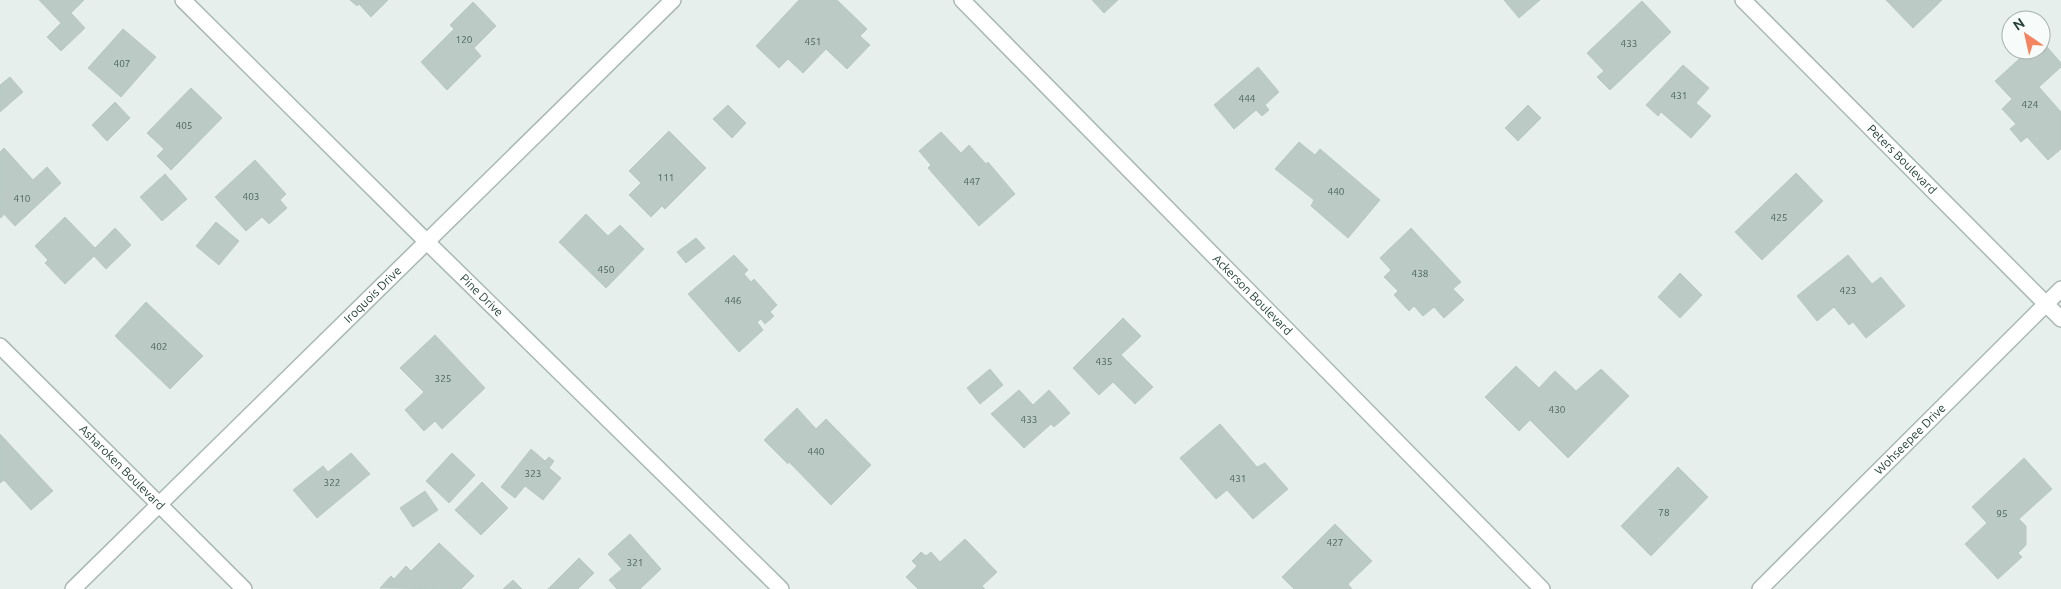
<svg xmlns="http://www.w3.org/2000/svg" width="2061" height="589" viewBox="0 0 2061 589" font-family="Ubuntu,sans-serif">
<rect width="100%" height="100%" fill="#e6efeb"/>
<path fill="#bbcac4" stroke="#b8c9c2" d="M39,0H84L71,13L85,28L61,51L47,37L61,23Z
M350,0H388L371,17L359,4L357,6Z
M799,0H837L867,29L860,36L870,45L847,69L826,49L803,73L788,59L779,68L756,46Z
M1092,0H1118L1104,13Z
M1504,0H1540L1519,18Z
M1886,0H1942L1913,28Z
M1642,1L1671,32L1610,90L1597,77L1604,71L1587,53Z
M473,2L496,26L474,48L481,56L447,90L421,62L454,29L450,25Z
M123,29L156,57L121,97L88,68Z
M2041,40L2061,63V67L2039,87L2061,112V149L2048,160L2027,137L2021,142L2010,129L2016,124L2002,109L2012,99L1995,81L2029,50H2041Z
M1683,65L1709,88L1696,103L1711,116L1691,138L1661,112L1658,116L1646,105Z
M1258,67L1279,92L1265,105L1269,110L1262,116L1256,110L1234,129L1214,105Z
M10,77L23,92L0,112V85Z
M191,88L222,118L171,170L157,156L164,149L147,133Z
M115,102L130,118L107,141L92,125Z
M728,105L746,123L732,138L713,119Z
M1528,105L1541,118L1518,141L1505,128Z
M669,131L706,168L665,209L662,206L651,217L629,195L641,183L629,171Z
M941,132L961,153L969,145L986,164L988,162L1015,194L979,226L928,168L931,165L919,151Z
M1299,142L1315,155L1320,149L1380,200L1348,238L1311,206L1314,200L1275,169Z
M4,148L33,180L47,167L61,183L15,226L4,214L1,218L0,216V152Z
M255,160L286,194L280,200L287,208L269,224L262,217L246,231L215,197Z
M1796,173L1823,201L1762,260L1735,232Z
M165,174L187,199L162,221L140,197Z
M586,214L608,236L620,225L644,249L606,288L559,242Z
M65,217L95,248L115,228L131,245L106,269L94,256L65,284L45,263L48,260L35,246Z
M216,222L239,241L219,265L196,246Z
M1411,228L1461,282L1453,289L1464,300L1444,318L1434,307L1423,316L1414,306L1409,311L1394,295L1398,291L1384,277L1391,270L1380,258Z
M696,238L705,248L686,263L677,252Z
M734,255L748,270L744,274L751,282L754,279L777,305L770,312L774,316L765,324L761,319L757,322L763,330L739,352L688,294Z
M1848,255L1872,284L1881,277L1905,306L1866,338L1853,322L1849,325L1834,307L1817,321L1797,296Z
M1680,273L1702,295L1680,318L1658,297Z
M146,302L203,356L170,389L115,336Z
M1123,318L1141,336L1121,355L1153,387L1135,404L1113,382L1099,395L1073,368Z
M435,335L485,388L442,429L435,421L424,431L405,410L424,392L400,368Z
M1516,366L1539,388L1555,371L1576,391L1601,369L1629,396L1568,458L1530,420L1519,431L1485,397Z
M990,369L1003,385L980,404L967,388Z
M1019,390L1033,405L1049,390L1070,413L1054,427L1051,424L1024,448L991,414Z
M797,408L816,429L826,419L871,465L831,505L788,461V464L764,440Z
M1220,424L1257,467L1265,463L1288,489L1253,519L1227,490L1216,499L1180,458Z
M0,434L53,491L31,510L4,480L0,483Z
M531,449L545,461L549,457L554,461L549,468L561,478L543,500L525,486L515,498L501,487Z
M351,453L370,474L317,518L293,490L323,466L328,472Z
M452,453L475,475L449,503L426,481Z
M2024,458L2052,489L2019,519L2026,526V545L2018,553L2022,557L1998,579L1965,544L1987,523L1972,507Z
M1678,467L1708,497L1651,556L1621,526Z
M482,482L508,508L481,535L455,510Z
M425,491L438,510L413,527L400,508Z
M1335,524L1372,561L1348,584L1352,589H1294L1282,577Z
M630,534L661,569L640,589H617L609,580L622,569L608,554Z
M965,539L997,572L982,586L985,589H918L906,577L917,566L912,561L921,552L926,556L931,552L940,562Z
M439,543L474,576L461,589L380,588L391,576L394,579L406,566L411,571Z
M579,558L594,573L578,589H548Z
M513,580L522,589H503Z"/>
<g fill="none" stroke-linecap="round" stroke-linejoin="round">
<defs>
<g id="street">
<path id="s1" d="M183,0L426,241L781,589"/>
<path id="s2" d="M962,0L1542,589"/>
<path id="s3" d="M1743,0L2061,319"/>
<path id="s4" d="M0,346L244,589"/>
<path id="s5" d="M73,589L673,0"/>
<path id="s6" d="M1760,589L2061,289"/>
</g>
</defs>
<use href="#street" stroke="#a8b8b2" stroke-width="18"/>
<use href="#street" stroke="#fff" stroke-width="15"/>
</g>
<g text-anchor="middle" stroke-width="4.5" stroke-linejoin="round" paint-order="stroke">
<g font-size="10" fill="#4a645c">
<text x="464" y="43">120</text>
<text x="813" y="45">451</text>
<text x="1629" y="47">433</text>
<text x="122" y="67">407</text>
<text x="1679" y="99">431</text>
<text x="1247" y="102">444</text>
<text x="2030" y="108">424</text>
<text x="184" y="129">405</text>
<text x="666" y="181">111</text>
<text x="972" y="185">447</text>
<text x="1336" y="195">440</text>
<text x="251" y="200">403</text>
<text x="22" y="202">410</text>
<text x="1779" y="221">425</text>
<text x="606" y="273">450</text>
<text x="1420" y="277">438</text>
<text x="1848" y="294">423</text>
<text x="733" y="304">446</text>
<text x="159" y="350">402</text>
<text x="1104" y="365">435</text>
<text x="443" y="382">325</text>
<text x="1557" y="413">430</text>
<text x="1029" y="423">433</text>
<text x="816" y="455">440</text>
<text x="533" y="477">323</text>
<text x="1238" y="482">431</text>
<text x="332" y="486">322</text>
<text x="1664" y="516">78</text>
<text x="2002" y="517">95</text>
<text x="1335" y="546">427</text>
<text x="635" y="566">321</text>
</g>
<g font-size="12" fill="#24423a" stroke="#f7fbf9">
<text dy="4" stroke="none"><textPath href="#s3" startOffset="225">Peters Boulevard</textPath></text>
<text dy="4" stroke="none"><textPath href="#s5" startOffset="420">Iroquois Drive</textPath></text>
<text dy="4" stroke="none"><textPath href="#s2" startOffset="414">Ackerson Boulevard</textPath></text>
<text dy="4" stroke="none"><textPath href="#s1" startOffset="420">Pine Drive</textPath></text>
<text dy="4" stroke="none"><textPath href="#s6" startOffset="212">Wohseepee Drive</textPath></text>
<text dy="4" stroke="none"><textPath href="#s4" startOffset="172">Asharoken Boulevard</textPath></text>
</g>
</g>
<g transform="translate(2026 35) rotate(326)"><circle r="24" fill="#f7fbf9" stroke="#a3b1ad"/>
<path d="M0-4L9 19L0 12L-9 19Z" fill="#f4845f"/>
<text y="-8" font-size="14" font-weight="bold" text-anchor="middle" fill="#24423a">N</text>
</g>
</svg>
